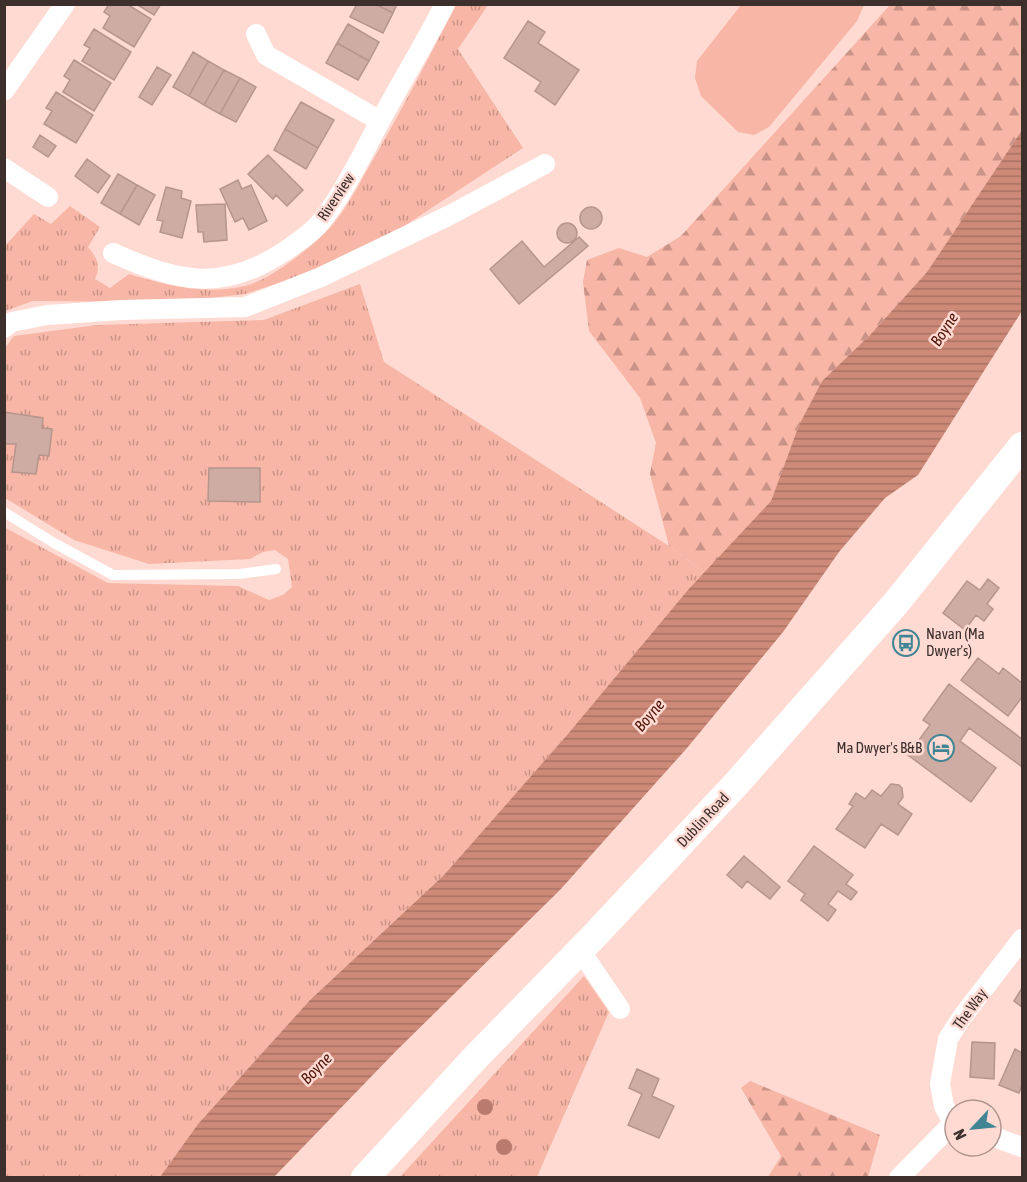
<svg xmlns="http://www.w3.org/2000/svg" width="1027" height="1182" viewBox="0 0 1027 1182" font-family="'Asap Condensed',sans-serif">
<defs>
<pattern id="grass-tufts" width="24" height="20" patternUnits="userSpaceOnUse" patternTransform="scale(1.5)"><rect width="24" height="20" fill="#f7b6a6"/><path d="M3 7l-1-3M5 7V3M7 7l1-3M15 17l-1-3M17 17v-4M19 17l1-3" fill="none" stroke="#c99487"/></pattern>
<pattern id="forest-firs" width="22" height="20" patternUnits="userSpaceOnUse" patternTransform="scale(1.5)"><rect width="22" height="20" fill="#f7b6a6"/><path d="M5 1l3.5 6h-7zM16 11l3.5 6h-7z" fill="#c99487"/></pattern>
<pattern id="water-rules" width="6" height="5" patternUnits="userSpaceOnUse" patternTransform="scale(1.5)"><rect width="6" height="5" fill="#ce8a79"/><path d="M0 2.5h6" fill="none" stroke="#a87163"/></pattern>
</defs>
<rect width="100%" height="100%" fill="#fedad2"/>
<path fill="url(#grass-tufts)" d="M456,5H488L458,49L523,148L401,228L361,249L291,279L245,294L177,302L33,301L5,311L4,247L34,214L51,224L70,206L100,227L88,247C97,258 101,266 95,279L110,288L129,274C168,286 205,295 245,286C273,279 316,244 334,223C348,206 359,184 370,165C401,112 428,59 456,5Z
M360,284L384,362L669,546L705,573L687,591L567,735L444,875L310,1000L198,1124L160,1177H5L4,527L108,583L238,586L269,600L283,595L292,587L288,559L275,550L263,552L250,559L149,564L74,540L5,498V348L14,336L97,325L264,320Z
M584,976L609,1012L537,1177H400Z"/>
<path fill="url(#forest-firs)" d="M890,5H1022V130L927,272L870,335L822,381L799,425L771,501L705,573L669,546L650,474L656,443L640,398L589,331L583,282L587,260L619,248L647,257L681,236Z
M750,1081L880,1135L868,1177H768L781,1156L741,1088Z"/>
<path fill="#f7b6a6" d="M741,5H864L857,21L769,127L754,135L738,132L701,96L695,78L697,61Z"/>
<path fill="url(#water-rules)" d="M1022,130V311L918,475L885,498L839,552L783,632L687,748L560,890L396,1051L274,1177H160L198,1124L310,1000L444,875L567,735L687,591L771,501L799,425L822,381L870,335L927,272Z"/>
<path fill="#ceaca3" stroke="#b6958d" stroke-width="1.5" d="M109,4H127L151,19L134,47L103,28L110,16L104,12Z
M136,4H161L154,15Z
M357,4H375L393,13L383,33L350,17Z
M375,4H397L393,13Z
M528,21L545,32L538,43L579,70L555,105L535,91L541,82L504,58Z
M348,24L379,42L369,61L337,43Z
M94,29L131,52L114,80L82,61L90,48L84,45Z
M337,43L369,61L358,80L326,63Z
M193,52L208,61L189,96L173,87Z
M74,60L111,83L94,111L63,92L70,80L64,76Z
M208,61L224,70L204,105L189,96Z
M157,67L171,75L152,105L139,97Z
M224,70L240,78L220,114L204,105Z
M240,78L256,87L236,122L220,114Z
M56,92L93,115L76,143L44,124L52,111L46,108Z
M301,102L334,120L318,148L285,129Z
M285,129L318,148L306,169L274,150Z
M40,135L56,146L48,157L33,147Z
M268,155L303,190L287,206L276,195L273,199L248,174Z
M87,159L110,176L98,193L75,176Z
M118,174L137,185L120,214L101,203Z
M238,180L242,189L251,185L267,221L249,230L243,218L235,222L220,189Z
M137,185L155,195L139,225L120,214Z
M166,187L182,191L181,198L191,201L182,238L160,232L163,221L157,220Z
M225,204L227,240L204,242L203,232H198L196,205Z
M580 218a11 11 0 1 1 22 0a11 11 0 1 1-22 0Z
M557 233a10 10 0 1 1 20 0a10 10 0 1 1-20 0Z
M579,237L588,246L519,304L490,269L522,241L544,267Z
M4,412L43,418L42,428L52,429L49,456L39,455L36,474L12,472L16,444H4Z
M209,468H260V502L208,501Z
M988,579L999,588L987,604L993,609L984,621L976,615L965,630L943,613L967,581L980,590Z
M978,658L999,674L1003,668L1022,683V697L1008,716L961,680Z
M949,684L1022,739V764L1021,766L969,728L960,741L996,768L971,802L908,755L930,725L923,720Z
M891,784L899,785L902,788L903,797L898,804L912,814L898,835L881,824L865,848L836,829L853,806L849,804L856,793L865,799L872,790L881,796Z
M814,846L853,875L846,884L857,892L851,900L838,891L828,904L836,910L828,921L801,900L805,894L788,881Z
M744,856L780,887L770,899L747,881L742,888L727,875Z
M1022,988V1007L1014,1001Z
M972,1042L995,1043L994,1079L970,1077Z
M1015,1049L1022,1053V1085L1019,1093L999,1085Z
M637,1069L659,1079L652,1096L674,1106L659,1138L628,1125L642,1094L629,1088Z"/>
<g fill="none" stroke-linecap="round" stroke-linejoin="round">
<path stroke="#fff" stroke-width="10" d="M4,512L54,543L113,575L239,574L276,569"/>
<path stroke="#fff" stroke-width="20" d="M256,34L266,55L380,121
M4,91L65,4
M4,168L48,197
M113,253C178,282 222,293 285,251C298,242 314,232 323,219C345,190 361,157 378,125C400,84 424,45 445,4
M4,328L12,322L47,315L121,310L245,307L321,277L450,215L545,164
M580,950L620,1009
M953,1123L944,1106L940,1084L948,1039L962,1017L1022,939
M991,1136L1022,1147
M899,1178L953,1123"/>
<path stroke="#fff" stroke-width="28" d="M365,1178L475,1058L596,934L737,783L896,603L1022,446"/>
</g>
<g fill="#b87b6d">
<circle cx="485" cy="1107" r="8"/>
<circle cx="504" cy="1147" r="8"/>
</g>
<defs>
<symbol id="bus-ring" viewBox="-11 -11 22 22"><circle r="9.5" fill="#fedad2" stroke="#418594" stroke-width="1.5"/><path d="M-5-6H5V4H4V6H2V4H-2V6H-4V4H-5ZM-3.5-4V0h7V-4ZM-3.5 1.2v1.5H-2V1.2ZM2 1.2v1.5H3.5V1.2Z" fill="#418594"/></symbol>
<symbol id="hotel-ring" viewBox="-11 -11 22 22"><circle r="9.5" fill="#fedad2" stroke="#418594" stroke-width="1.5"/><path d="M-6-4.5h1.5V1H6V5H4.5V3h-9V5H-6ZM-4 0a1.8 1.8 0 1 1 3.6 0ZM.5 0V-2.5h3Q6-2.5 6 0Z" fill="#418594"/></symbol>
</defs>
<g fill-rule="evenodd">
<use href="#bus-ring" x="891" y="628" width="30" height="30"/>
<use href="#hotel-ring" x="926" y="733" width="30" height="30"/>
</g>
<g text-anchor="middle" stroke-width="5" stroke-linejoin="round" paint-order="stroke">
<g font-size="15" fill="#3d2f2c" stroke="#fedad2">
<text transform="translate(336 197) rotate(-56)" y="5">Riverview</text>
<text transform="translate(703 820) rotate(-47)" y="5">Dublin Road</text>
<text transform="translate(970 1009) rotate(-54)" y="5">The Way</text>
</g>
<g font-size="15" fill="#3d2f2c" stroke="#fedad2" text-anchor="start">
<text x="926" y="639">Navan (Ma<tspan x="926" dy="17">Dwyer's)</tspan></text>
<text x="922" y="753" text-anchor="end">Ma Dwyer's B&amp;B</text>
</g>
<g font-size="16" font-style="italic" fill="#511406" stroke="#fedad2">
<text transform="translate(944 329) rotate(-57)" y="6">Boyne</text>
<text transform="translate(649 715) rotate(-50)" y="6">Boyne</text>
<text transform="translate(316 1068) rotate(-46)" y="6">Boyne</text>
</g>
</g>
<rect width="1027" height="1182" fill="none" stroke="#3d2f2c" stroke-width="12"/>
<g transform="translate(973 1128) rotate(244)"><circle r="28" fill="#fedad2" stroke="#b19690" stroke-width="1.5"/>
<path d="M0-4.5L10 22L0 15L-10 22Z" fill="#418594"/>
<text y="-9" font-size="16" font-weight="bold" text-anchor="middle" fill="#3d2f2c">N</text>
</g>
</svg>
